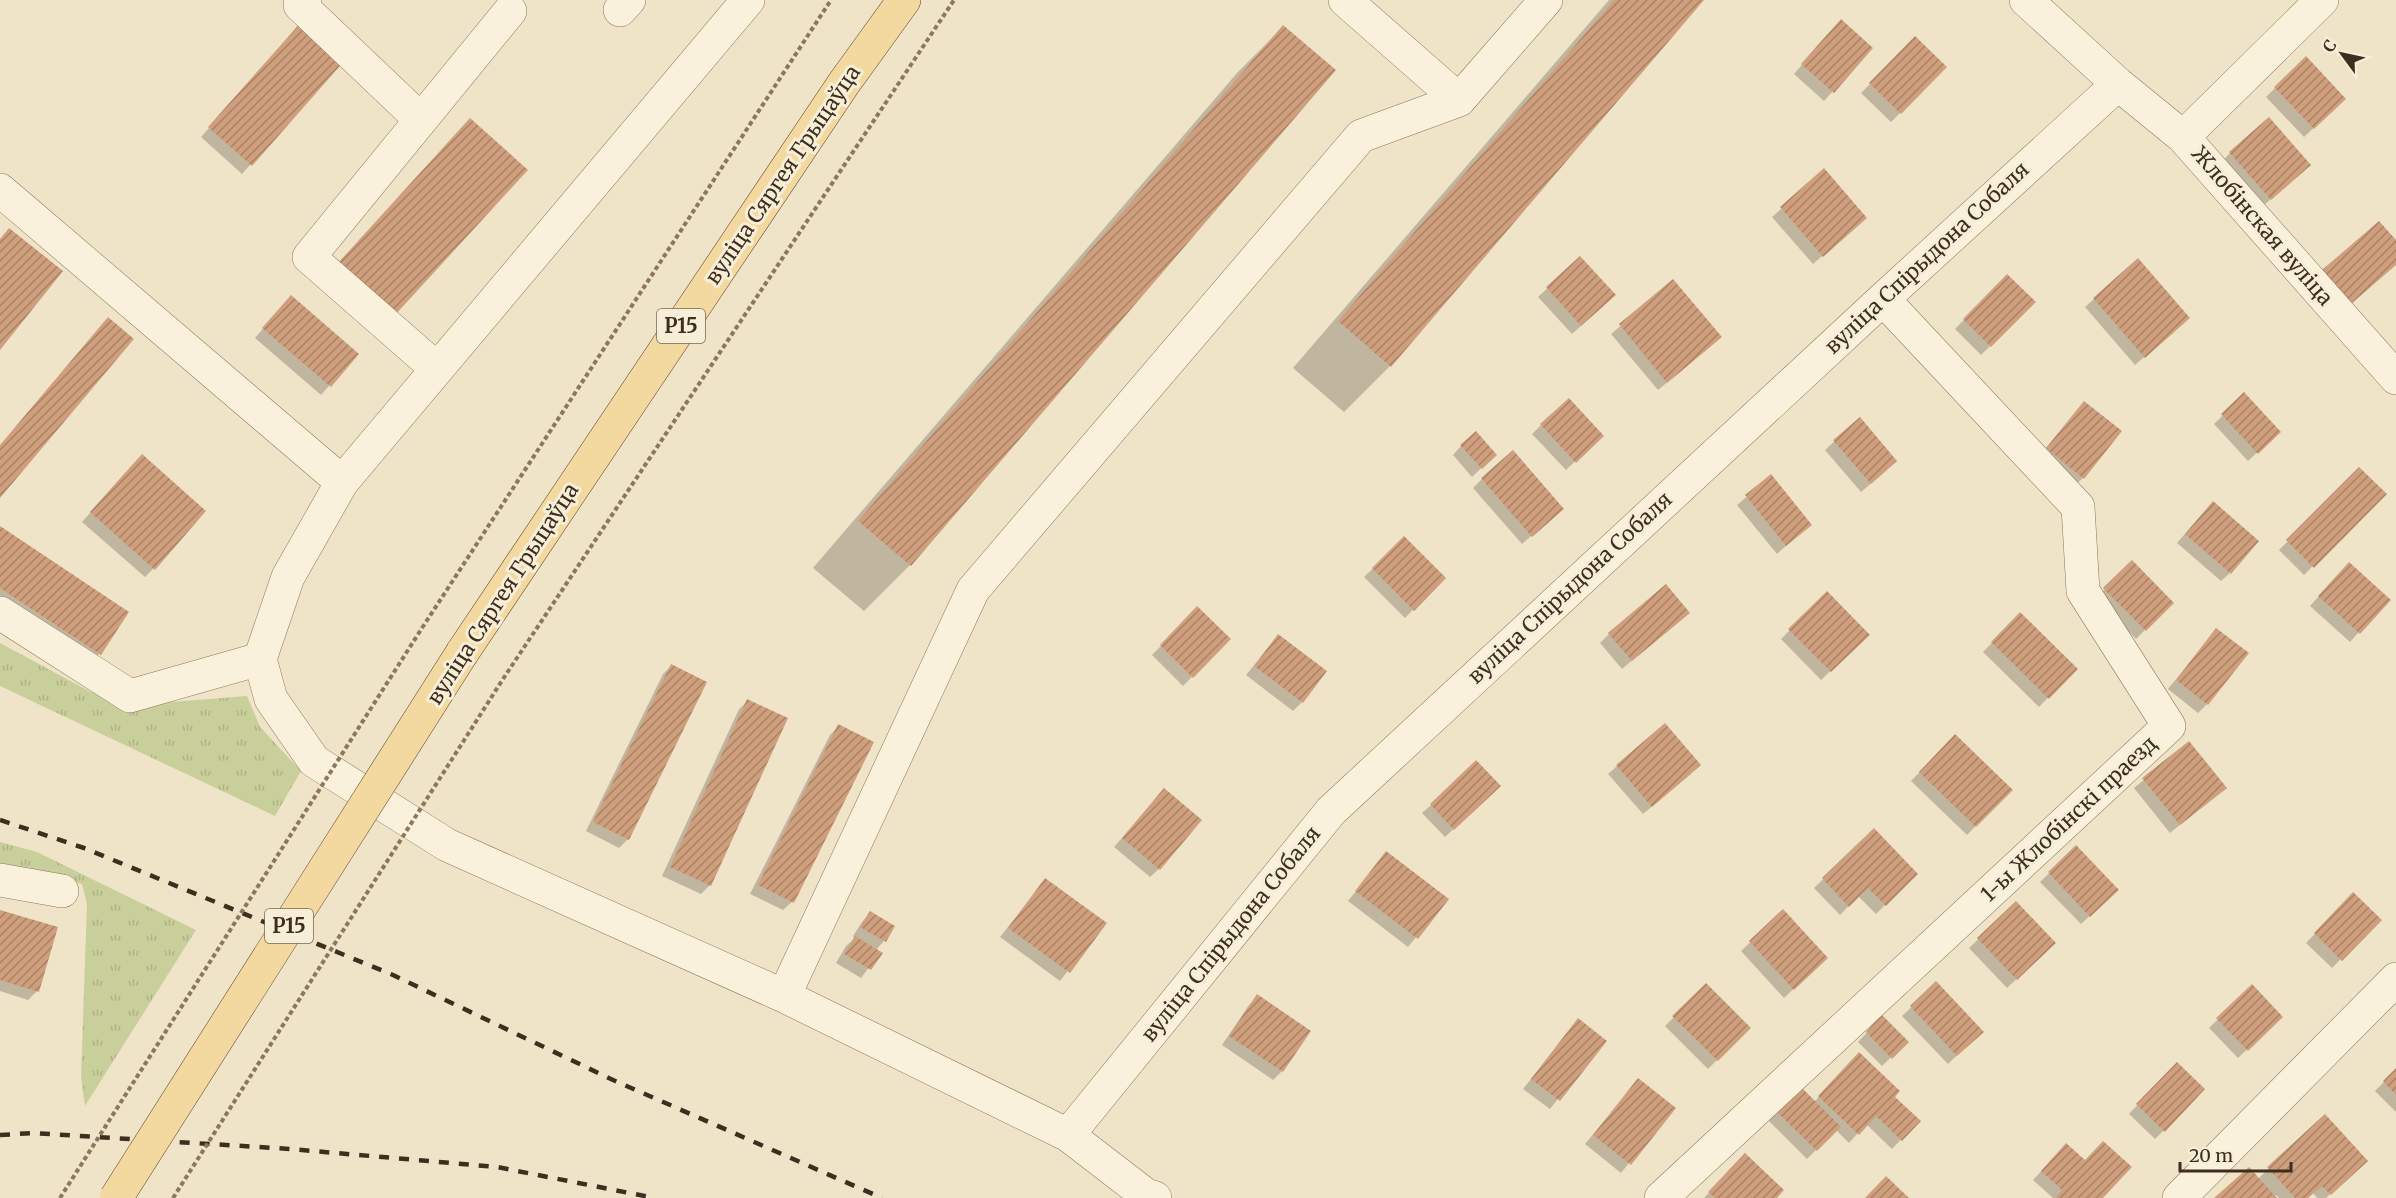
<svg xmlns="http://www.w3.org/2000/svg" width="2396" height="1198" viewBox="0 0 2396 1198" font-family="Merriweather,serif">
<defs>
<pattern id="grass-tufts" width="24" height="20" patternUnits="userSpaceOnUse" patternTransform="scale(1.5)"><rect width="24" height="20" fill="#c9cf9b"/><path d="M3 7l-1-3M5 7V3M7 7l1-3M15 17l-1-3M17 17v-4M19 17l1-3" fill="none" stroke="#aeb285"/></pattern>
<pattern id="building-hatch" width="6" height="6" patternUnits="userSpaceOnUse" patternTransform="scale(1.5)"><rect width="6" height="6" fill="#cf9f7d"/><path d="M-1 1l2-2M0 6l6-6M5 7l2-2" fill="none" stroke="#a98266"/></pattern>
</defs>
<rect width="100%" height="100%" fill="#f0e4c8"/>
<path fill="url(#grass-tufts)" d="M0,643L91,692L147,704L247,696L260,727L301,771L275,816L0,686Z
M0,842L37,852L196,930L85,1106L81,1077L87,904L82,884L0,867Z"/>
<path fill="#0003" d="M1609,0H1702L1390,366L1344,412L1293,368Z
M1283,27L1334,70L910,565L864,611L813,568L1237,73Z
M1832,30L1871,49L1824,101L1794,74Z
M295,31L344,59L242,174L201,137Z
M1916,38L1945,68L1891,122L1861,93Z
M2306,58L2344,99L2304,137L2266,97Z
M2230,153L2300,173L2262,207L2222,161Z
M1824,171L1856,226L1813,264L1772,217Z
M1580,258L1605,304L1572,334L1538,297Z
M2007,276L2034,302L1981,355L1955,329Z
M1673,281L1711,346L1658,390L1611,334Z
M2094,299L2179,327L2135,365L2085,307Z
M282,306L357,354L321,395L255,338Z
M2244,395L2279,432L2248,461L2214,424Z
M2076,412L2083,478L2074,486L2039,458Z
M1859,419L1887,470L1861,492L1825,450Z
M1541,425L1602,436L1566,470L1532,434Z
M1461,446L1495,455L1472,477L1453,455Z
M133,464L154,568L145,577L82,522Z
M2359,469L2385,494L2304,575L2279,550Z
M1771,476L1810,525L1777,554L1737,505Z
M1482,479L1553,517L1522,544L1473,488Z
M2204,512L2230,573L2221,581L2177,543Z
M0,528L127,613L99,654L91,663L0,602Z
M1404,538L1444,578L1405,618L1364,577Z
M2132,562L2172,603L2136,639L2096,598Z
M2340,573L2388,600L2350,642L2310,606Z
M1827,593L1868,635L1821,680L1781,639Z
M1197,609L1229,639L1183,686L1152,655Z
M1688,613L1622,669L1600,643L1609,634Z
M2020,614L2076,669L2039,707L1983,652Z
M2216,630L2207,704L2198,713L2168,689Z
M1278,636L1302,702L1293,711L1246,675Z
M671,666L628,839L619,848L586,831L663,674Z
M748,701L710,885L701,894L662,876L739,709Z
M839,726L792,902L783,910L750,894L830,735Z
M1955,736L2011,790L1967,835L1911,781Z
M2188,743L2225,788L2170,833L2134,788Z
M1617,766L1691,774L1643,814L1608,774Z
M1490,795L1445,837L1422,813L1431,805Z
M1156,799L1159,869L1150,877L1114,847Z
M1874,830L1916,874L1876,914L1858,896L1840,915L1814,888Z
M2076,847L2117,890L2081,924L2040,882Z
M1386,853L1447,899L1408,947L1348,901Z
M1045,880L1105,924L1060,981L1000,937Z
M2353,894L2379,920L2332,968L2306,943Z
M2016,903L2054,943L2007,988L1969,948Z
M0,911L37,991L28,1000L0,991Z
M1783,911L1826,958L1784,998L1741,951Z
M870,913L893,926L884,941L876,950L880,953L861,978L836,963L846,946L855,938L853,936L862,922Z
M1936,984L1973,1040L1948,1064L1902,1016Z
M1706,985L1749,1028L1708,1069L1665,1026Z
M2252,986L2281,1017L2238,1058L2209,1028Z
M1258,996L1282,1071L1273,1080L1222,1045L1249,1005Z
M1882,1017L1907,1042L1882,1066L1858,1042Z
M1578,1020L1604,1041L1550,1109L1523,1089Z
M1859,1054L1893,1097L1919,1121L1892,1149L1866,1124L1849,1143L1836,1130L1807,1159L1768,1120L1800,1088L1814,1102Z
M2396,1070V1112L2375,1091Z
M2168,1072L2164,1130L2155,1139L2129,1114Z
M1638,1080L1673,1108L1621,1173L1585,1144Z
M2057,1154L2101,1198H2053L2033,1180Z
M1745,1155L1775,1198H1704Z
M2268,1169H2357L2326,1198H2317L2313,1193L2307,1198H2279L2276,1195L2274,1198H2216L2258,1179Z"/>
<path fill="url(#building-hatch)" d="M1614,0H1704L1391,367L1338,321Z
M1841,19L1873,48L1834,93L1801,64Z
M303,20L346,59L252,166L208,127Z
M1283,25L1336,70L911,566L858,521Z
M1915,36L1947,67L1901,114L1869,83Z
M2306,56L2346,99L2314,129L2274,87Z
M2269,117L2311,165L2271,200L2229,152Z
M470,118L528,170L395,315L338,263Z
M1824,168L1867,218L1823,257L1780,207Z
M2379,221L2396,240V265L2351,304L2322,270Z
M9,228L63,271L0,350V239Z
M1580,256L1616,295L1581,326L1546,287Z
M2138,258L2190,318L2145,358L2093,298Z
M2007,274L2036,302L1991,347L1963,319Z
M1673,279L1722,337L1667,383L1619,324Z
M291,295L359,354L331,387L262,328Z
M108,317L134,339L0,498V445Z
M2244,392L2281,432L2258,454L2221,414Z
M1569,398L1604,436L1576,463L1540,424Z
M2084,401L2122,431L2084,479L2046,448Z
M1860,417L1897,461L1871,484L1833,440Z
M1476,431L1497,455L1482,469L1460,445Z
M1513,450L1564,509L1532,537L1481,478Z
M142,454L206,511L155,570L90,512Z
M2359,467L2387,494L2314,568L2286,540Z
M1771,474L1812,525L1786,546L1745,495Z
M2213,501L2259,541L2231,574L2185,534Z
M0,526L129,612L101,655L0,588Z
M1404,536L1446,578L1414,611L1372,568Z
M2132,560L2174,603L2146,631L2103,588Z
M2349,562L2391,600L2360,634L2318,596Z
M1666,584L1690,613L1632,661L1608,633Z
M1827,591L1870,635L1831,672L1788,629Z
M1197,606L1231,639L1193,678L1160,645Z
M2020,612L2078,669L2049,699L1991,642Z
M2216,628L2249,653L2208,705L2176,680Z
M1278,634L1327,671L1303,703L1254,666Z
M671,664L707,682L629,840L593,822Z
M747,699L788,718L711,886L670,867Z
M1665,723L1701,765L1652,807L1616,765Z
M838,724L874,742L794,903L758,885Z
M1955,734L2013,790L1976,827L1919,772Z
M2189,741L2227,788L2180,825L2142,778Z
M1476,760L1501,786L1454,830L1430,804Z
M1164,788L1202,820L1160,870L1122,838Z
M1874,828L1918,874L1886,906L1868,888L1849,907L1822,878Z
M2076,845L2119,890L2090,917L2048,872Z
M1386,851L1449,899L1418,939L1355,891Z
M1045,878L1107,923L1070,973L1008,928Z
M2353,892L2382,920L2342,961L2314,933Z
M2016,901L2056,943L2017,980L1977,938Z
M1783,909L1828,958L1794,990L1749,941Z
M0,910L58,927L39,992L0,980Z
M870,911L895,926L886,942L860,927Z
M855,936L883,953L871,970L844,954Z
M1936,981L1984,1032L1957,1056L1910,1006Z
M1706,983L1751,1028L1718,1061L1672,1016Z
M2252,984L2283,1017L2248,1051L2216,1018Z
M1257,994L1311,1031L1283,1072L1229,1036Z
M1882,1015L1909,1042L1892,1059L1866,1032Z
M1578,1018L1607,1041L1560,1101L1531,1079Z
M1859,1052L1900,1091L1895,1097L1921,1121L1902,1141L1876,1116L1859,1135L1818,1096Z
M2177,1062L2205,1089L2165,1132L2136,1104Z
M2396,1068V1095L2383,1081Z
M1638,1078L1676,1108L1631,1165L1593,1135Z
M1800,1086L1841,1127L1817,1151L1775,1110Z
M2325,1114L2368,1161L2331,1195L2322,1186L2308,1198H2295L2267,1167Z
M2103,1141L2132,1167L2103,1198H2055L2062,1190L2041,1171L2066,1143L2085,1160Z
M1745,1153L1784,1190L1777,1198H1715L1708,1192Z
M2249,1167L2277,1198H2214Z
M1886,1176L1909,1198H1865Z"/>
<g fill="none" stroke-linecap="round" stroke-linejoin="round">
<defs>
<path id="minor" d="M305,0L300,5L421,120
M748,0L342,482L288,577L260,659L271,699L314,761L447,845L784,996L1068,1135L1146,1195L1155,1198
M1345,0L1459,100
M2026,0L2118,84L2183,137L2396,378
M620,10L629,0
M2183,137L2322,0
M0,190L342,482
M437,369L309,257L510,11
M0,613L130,696L260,659
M0,880L62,891
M784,996L973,590L1361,136L1459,100L1546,0
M1068,1135L1331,811L1883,299L2118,84
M1661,1198L2169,726L2083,591L2078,507L1883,299
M2179,1198L2396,979"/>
<path id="major" d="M462,653L844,83L904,0"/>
</defs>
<use href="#minor" stroke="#8d765c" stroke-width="34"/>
<use href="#major" stroke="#5b4430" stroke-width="34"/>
<path stroke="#8d765c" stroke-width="4" stroke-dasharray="4.5 3" stroke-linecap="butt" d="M422,628L831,0
M503,679L954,0"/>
<use href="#minor" stroke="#faf1dc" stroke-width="33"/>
<use href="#major" stroke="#f3d9a0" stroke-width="33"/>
<path stroke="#3d2e20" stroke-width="4.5" stroke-dasharray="10 10" stroke-linecap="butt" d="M0,820L84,848L393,975L613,1080L882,1198
M0,1135L33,1133L290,1149L497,1167L655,1198"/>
<defs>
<path id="major-bridge" d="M116,1198L462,653"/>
</defs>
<use href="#major-bridge" stroke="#5b4430" stroke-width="34" stroke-linecap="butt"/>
<path stroke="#8d765c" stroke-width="4" stroke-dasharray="4.5 3" stroke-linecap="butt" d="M60,1198L422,628
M173,1198L503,679"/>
<use href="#major-bridge" stroke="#f3d9a0" stroke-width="33"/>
</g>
<g text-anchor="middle" stroke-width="6" stroke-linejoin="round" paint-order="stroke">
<g fill="#f7eed8" stroke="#756857" stroke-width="1.5">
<rect x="657" y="309" width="48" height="34" rx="4.5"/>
<rect x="265" y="909" width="48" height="34" rx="4.5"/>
</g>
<g font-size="20" font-weight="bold" fill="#3d2e20">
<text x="681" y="333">Р15</text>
<text x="289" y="933">Р15</text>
</g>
<g font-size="21" fill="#3d2e20" stroke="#f7eed8">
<text transform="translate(783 175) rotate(-56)" y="7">вуліца Сяргея Грыцаўца</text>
<text transform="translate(2262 226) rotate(49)" y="7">Жлобінская вуліца</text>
<text transform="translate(1927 258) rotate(-43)" y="7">вуліца Спірыдона Собаля</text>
<text transform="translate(1570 588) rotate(-43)" y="7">вуліца Спірыдона Собаля</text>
<text transform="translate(503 594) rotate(-57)" y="7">вуліца Сяргея Грыцаўца</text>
<text transform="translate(2069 819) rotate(-43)" y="7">1-ы Жлобінскі праезд</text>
<text transform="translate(1231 934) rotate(-51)" y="7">вуліца Спірыдона Собаля</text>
</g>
</g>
<g transform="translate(2342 54) rotate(303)" stroke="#f7eed8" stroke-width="4.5" paint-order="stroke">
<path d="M0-4.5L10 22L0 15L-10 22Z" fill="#3d2e20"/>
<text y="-9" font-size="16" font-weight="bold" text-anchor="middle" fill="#3d2e20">С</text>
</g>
<path d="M2180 1162v9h111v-9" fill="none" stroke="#3d2e20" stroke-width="3"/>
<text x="2189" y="1162" font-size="18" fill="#3d2e20" stroke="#f7eed8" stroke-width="4.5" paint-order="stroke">20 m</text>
</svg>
